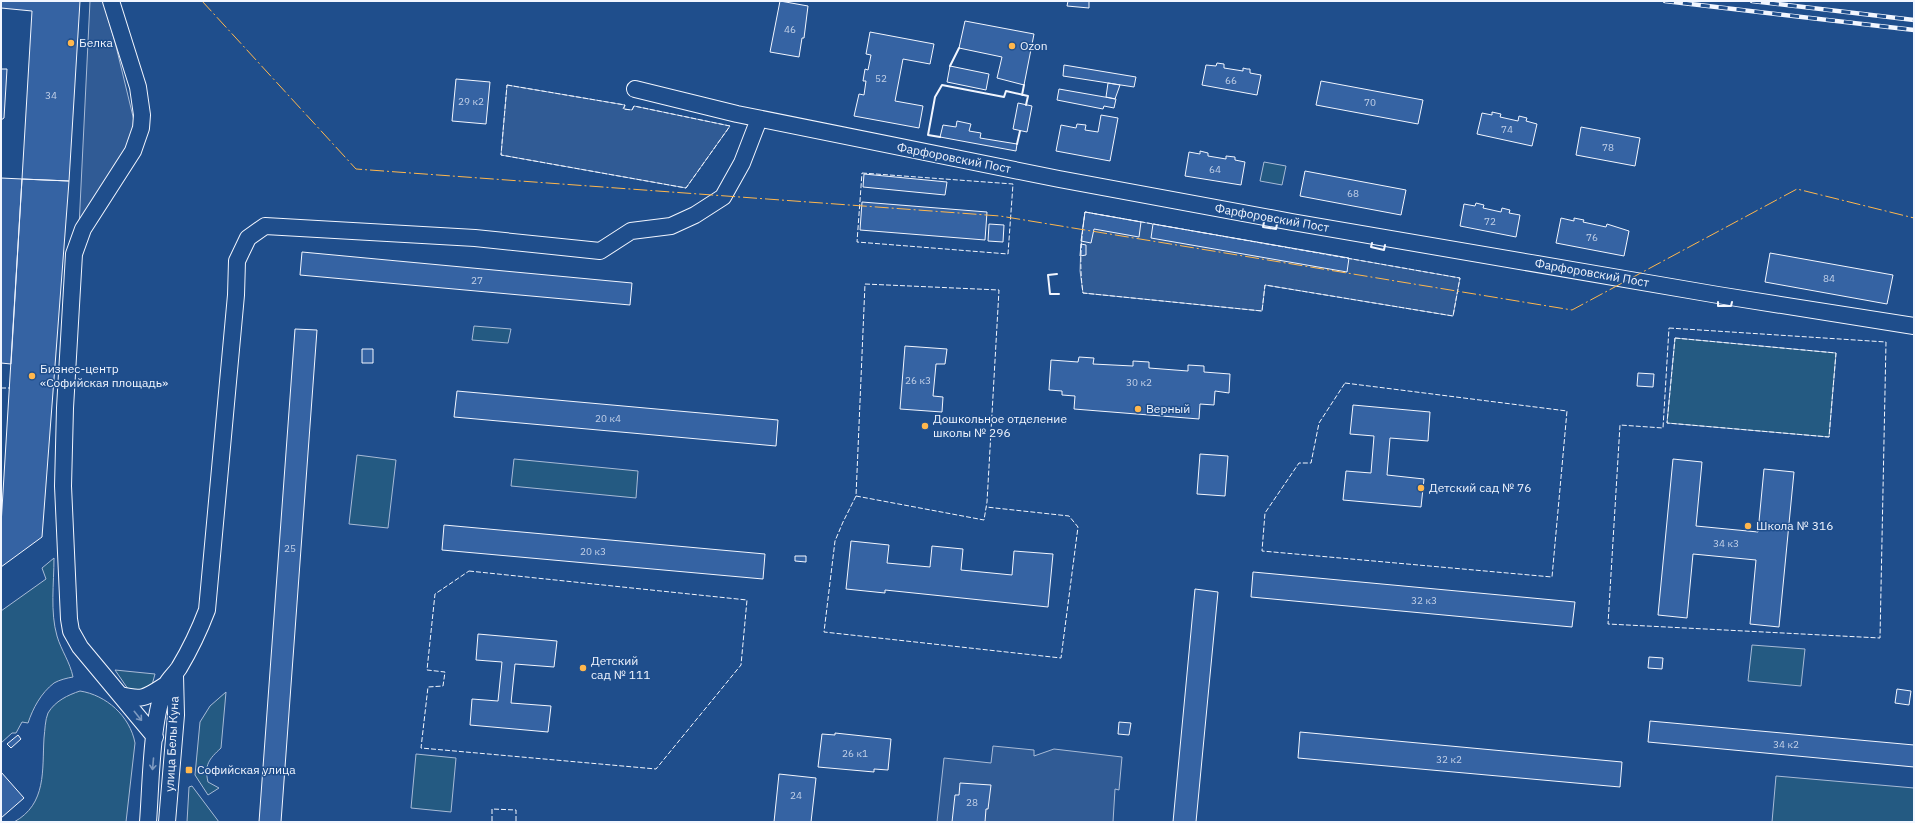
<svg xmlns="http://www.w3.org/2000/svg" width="1915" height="823" viewBox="0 0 1915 823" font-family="'IBM Plex Sans',sans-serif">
<rect width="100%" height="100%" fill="#1f4e8c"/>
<path fill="#245a82" stroke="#a8bbd7" d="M1264,162L1286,166L1282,185L1260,181Z
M474,326L511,329L508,343L472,340Z
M1675,338L1836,353L1829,437L1667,423Z
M357,455L396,460L388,528L349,524Z
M514,459L638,471L636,498L511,486Z
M54,558C54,583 50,612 57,636C61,650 70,662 73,677C67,678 59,680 54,683C41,693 33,708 28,723L22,722L16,733H12L1,743V611L46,579L42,568Z
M1752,645L1805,649L1801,686L1748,681Z
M115,670L155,674L152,685L147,690L128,689Z
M80,691C106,695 130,716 135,743L126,822H14C47,804 42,770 44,738C45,730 45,720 48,713C55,701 68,695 80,691Z
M226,692L221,748C209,759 204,765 208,782L219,788L208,795L195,775L200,722L210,706Z
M416,754L456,758L451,812L411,808Z
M1776,776L1914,788V822H1772Z
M192,786L219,822H187L189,787Z"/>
<path fill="#305b95" stroke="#a8bbd7" d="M90,1H103L115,42L136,129L129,149L79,227Z
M507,85L625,105L624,109L632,110L634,106L730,126L686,188L501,155Z
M1085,212L1460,278L1453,316L1265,285L1262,311L1083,293L1080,271L1081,244Z
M993,746L1034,750V756L1054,749L1122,757L1119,790L1115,789L1113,822H937L944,758L991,763Z"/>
<path fill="#3563a3" stroke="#f2f6ff" d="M1,1H80L69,181L22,179L32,11L1,8Z
M780,1L808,6L804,38H802L799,57L770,52Z
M1068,1H1089V8L1067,6Z
M965,21L1034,34L1024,85L997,78L1002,57L959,48Z
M870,32L934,44L930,64L903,59L895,101L923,106L919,128L854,116L859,94L864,95L866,81H863L865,69L868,70L871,55L866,54Z
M1217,63L1224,64V68L1243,71V68L1247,69H1250V73L1261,75L1257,95L1202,85L1206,65L1216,66Z
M1064,65L1136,77L1134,87L1063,76Z
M950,66L989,74L986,90L947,82Z
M1,69H7L4,118L1,120Z
M456,79L490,82L486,124L452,121Z
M1321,81L1423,100L1418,124L1316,105Z
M1108,83L1120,85L1115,99L1106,97Z
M1059,89L1116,99L1114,108L1104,106L1103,109L1057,100Z
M1018,103L1032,106L1027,132L1013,129Z
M1492,112L1501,114L1500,117L1518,121L1519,116L1527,118L1526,121L1537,124L1532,146L1477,134L1482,113L1492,115Z
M1101,115L1118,118L1110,161L1056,151L1061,125L1076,128L1077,124L1086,125L1085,130L1098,132Z
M957,121L971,124L969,131L981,133L980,138L1017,144L1016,151L940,137L943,125L956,127Z
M1581,127L1640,138L1635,166L1576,155Z
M1200,151L1208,153V156L1226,159V156L1235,157V160L1245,162L1241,185L1185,176L1189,152L1200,154Z
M1305,171L1406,190L1401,215L1300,196Z
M864,174L947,182L945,195L863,187Z
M1,178L22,179L11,364L1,363Z
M22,179L69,181L42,537L1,567V525Z
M862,202L987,212L985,240L860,230Z
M1476,203L1484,205L1483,208L1501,212L1502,208L1510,210L1509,213L1520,215L1516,237L1460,226L1464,204L1475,206Z
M1085,212L1141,222L1139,237L1094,229L1091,243L1081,241Z
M1561,218L1574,221V218L1584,220L1583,222L1606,227L1607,224L1629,231L1624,256L1556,243Z
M989,224L1004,225L1003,242L988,241Z
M1153,224L1349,258L1347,272L1151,238Z
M1081,244L1086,245V255L1080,256Z
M302,252L632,283L630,305L300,275Z
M1770,253L1893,275L1887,304L1765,282Z
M295,329L317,330L281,822H259Z
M905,346L947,349L945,364H936L933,396L943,397L942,412L900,409Z
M362,349H373V363H362Z
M1079,357L1094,358L1093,364L1133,366V361L1149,362V368L1188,371V365L1204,366V372L1230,374L1229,393L1215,391L1214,405L1200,404L1199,419L1074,409L1075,396L1062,395V391L1049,390L1051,360L1078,362Z
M1638,373L1654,374L1653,387L1637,386Z
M457,391L778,420L776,446L454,417Z
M1353,405L1430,412L1428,441L1390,438L1387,475L1424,479L1421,507L1343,500L1346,471L1371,473L1374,436L1350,434Z
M1200,454L1228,456L1225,496L1197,494Z
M1673,459L1702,462L1696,526L1758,532L1764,469L1794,472L1779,627L1750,624L1756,560L1693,554L1687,618L1658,615Z
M444,525L765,554L763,579L442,550Z
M851,541L889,545L887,563L930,567L932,546L963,549L961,570L1012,575L1014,551L1053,554L1048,607L885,590V593L846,589Z
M795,556H806V562L795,561Z
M1253,572L1575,602L1572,627L1251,597Z
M1195,589L1218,592L1196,822H1173Z
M478,634L557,641L554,667L515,664L511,703L551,706L548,732L470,725L472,699L498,701L502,662L476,660Z
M1649,657L1663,658L1662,669L1648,668Z
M1897,689L1911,691L1909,705L1895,703Z
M1650,721L1914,745V767L1648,742Z
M1119,722L1131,723L1129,735L1118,734Z
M1300,732L1622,762L1620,787L1298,758Z
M835,733L891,739L888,770L874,769V772L818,767L822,734L835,735Z
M18,735L21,739L11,748L7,744Z
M1,772L24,798L1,818Z
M779,774L816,778L811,822H774Z
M960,783L991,785L988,809H986L985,822H952L955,795H959Z"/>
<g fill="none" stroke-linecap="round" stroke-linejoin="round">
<defs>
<path id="minor" d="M111,1L138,87L142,115L141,128L133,151L83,229L74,254L65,408L63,486L69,619L71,631L80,647L155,737
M635,89L737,114L1059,179L1292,222L1718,295L1914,326
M120,695C145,701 146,697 167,684
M148,822C151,785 151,717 166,685C169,679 175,674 179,668C191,648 199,631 207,610L236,295L237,261L248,238L265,226L475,238L600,251L631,231L671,226L695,215L723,197L742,163L759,119
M167,822L176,715L175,675"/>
</defs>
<use href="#minor" stroke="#f2f6ff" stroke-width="18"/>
<use href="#minor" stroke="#1f4e8c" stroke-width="16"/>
<defs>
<path id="rail" d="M1665,1L1914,30
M1752,1L1914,20"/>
</defs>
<use href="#rail" stroke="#f2f6ff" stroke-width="4.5"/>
<use href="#rail" stroke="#1f4e8c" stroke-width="3" stroke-dasharray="9" stroke-linecap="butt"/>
<path stroke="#f2f6ff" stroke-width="1" stroke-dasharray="5 2" stroke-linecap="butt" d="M507,85L625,105L623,109L632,110L634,106L730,126L686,188L501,155Z
M862,173L1013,184L1008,254L857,242Z
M1085,212L1460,278L1453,316L1265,285L1262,311L1083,293C1079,266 1081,240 1085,212Z
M865,284L999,290L987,502L984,520L856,496Z
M1669,328L1886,342L1880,638L1608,624L1620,425L1663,428Z
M1675,338L1836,353L1829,437L1667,423Z
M1345,383L1567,411L1552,577L1262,551L1265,513L1299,463H1311L1319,423Z
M1,388H10
M856,496L843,522L835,541L824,632L1061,658L1078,527L1069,516L986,507
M469,571L747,600L741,665L656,769L421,748L428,687L443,686L445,672L427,670L435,594Z
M492,821V809L516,810V822
M1524,822H1526"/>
<path stroke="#f2f6ff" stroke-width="2" d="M950,66L959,48
M1022,95L1024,85
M940,137L928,135L935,97L942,85L1004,97L1006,91L1028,96L1026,105
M1017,144L1020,131
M1264,222L1263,227L1276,229L1277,224
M1372,243L1371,247L1384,250L1385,245
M1057,274L1048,275L1050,294H1059
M1718,302V306H1731L1732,302"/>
<path stroke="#ffb74d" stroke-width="1" stroke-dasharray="14 3 2 3" stroke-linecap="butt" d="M202,1L356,169L1000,216L1572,310L1797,189L1914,218"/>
</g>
<defs><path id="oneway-shaft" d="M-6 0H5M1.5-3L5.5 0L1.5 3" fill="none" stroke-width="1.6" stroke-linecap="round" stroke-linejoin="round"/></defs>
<g stroke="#7e9ac0">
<use href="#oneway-shaft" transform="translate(138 716) rotate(51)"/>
<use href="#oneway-shaft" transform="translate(153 764) rotate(95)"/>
</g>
<g fill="#ffb74d" stroke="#1f4e8c" stroke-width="1.5">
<circle cx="71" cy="43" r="4"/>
<circle cx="1012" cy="46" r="4"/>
<circle cx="32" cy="376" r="4"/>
<circle cx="1138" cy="409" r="4"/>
<circle cx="925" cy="426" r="4"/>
<circle cx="1421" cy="488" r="4"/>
<circle cx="1748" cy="526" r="4"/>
<circle cx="583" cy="668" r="4"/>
<rect x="185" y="766" width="8" height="8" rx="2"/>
</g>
<g text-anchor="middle" stroke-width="3" stroke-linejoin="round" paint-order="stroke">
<g font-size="10" fill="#c3d1e8">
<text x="790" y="33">46</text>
<text x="881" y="82">52</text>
<text x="1231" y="84">66</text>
<text x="51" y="99">34</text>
<text x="471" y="105">29 к2</text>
<text x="1370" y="106">70</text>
<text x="1507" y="133">74</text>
<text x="1608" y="151">78</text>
<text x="1215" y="173">64</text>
<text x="1353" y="197">68</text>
<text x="1490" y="225">72</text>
<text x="1592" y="241">76</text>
<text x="1829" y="282">84</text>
<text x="477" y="284">27</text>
<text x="918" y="384">26 к3</text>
<text x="1139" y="386">30 к2</text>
<text x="608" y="422">20 к4</text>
<text x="1726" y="547">34 к3</text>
<text x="290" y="552">25</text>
<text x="593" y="555">20 к3</text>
<text x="1424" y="604">32 к3</text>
<text x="1786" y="748">34 к2</text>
<text x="855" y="757">26 к1</text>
<text x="1449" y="763">32 к2</text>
<text x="796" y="799">24</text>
<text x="972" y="806">28</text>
</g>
<g font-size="12" fill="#f2f6ff" stroke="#1f4e8c" text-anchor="start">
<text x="79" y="47">Белка</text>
<text x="1020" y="50">Ozon</text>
<text x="40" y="373">Бизнес-центр<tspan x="40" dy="14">«Софийская площадь»</tspan></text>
<text x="1146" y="413">Верный</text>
<text x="933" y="423">Дошкольное отделение<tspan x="933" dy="14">школы № 296</tspan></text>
<text x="1429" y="492">Детский сад № 76</text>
<text x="1756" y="530">Школа № 316</text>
<text x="591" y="665">Детский<tspan x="591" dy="14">сад № 111</tspan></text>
<text x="197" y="774">Софийская улица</text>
</g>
<g font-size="12" fill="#f2f6ff" stroke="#1f4e8c">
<text transform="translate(954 158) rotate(11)" y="4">Фарфоровский Пост</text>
<text transform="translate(1272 218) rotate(10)" y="4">Фарфоровский Пост</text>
<text transform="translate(1592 273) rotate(10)" y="4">Фарфоровский Пост</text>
<text transform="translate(172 744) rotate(-87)" y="4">улица Белы Куна</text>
</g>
</g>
<rect width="1915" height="823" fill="none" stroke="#f2f6ff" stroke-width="4"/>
</svg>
